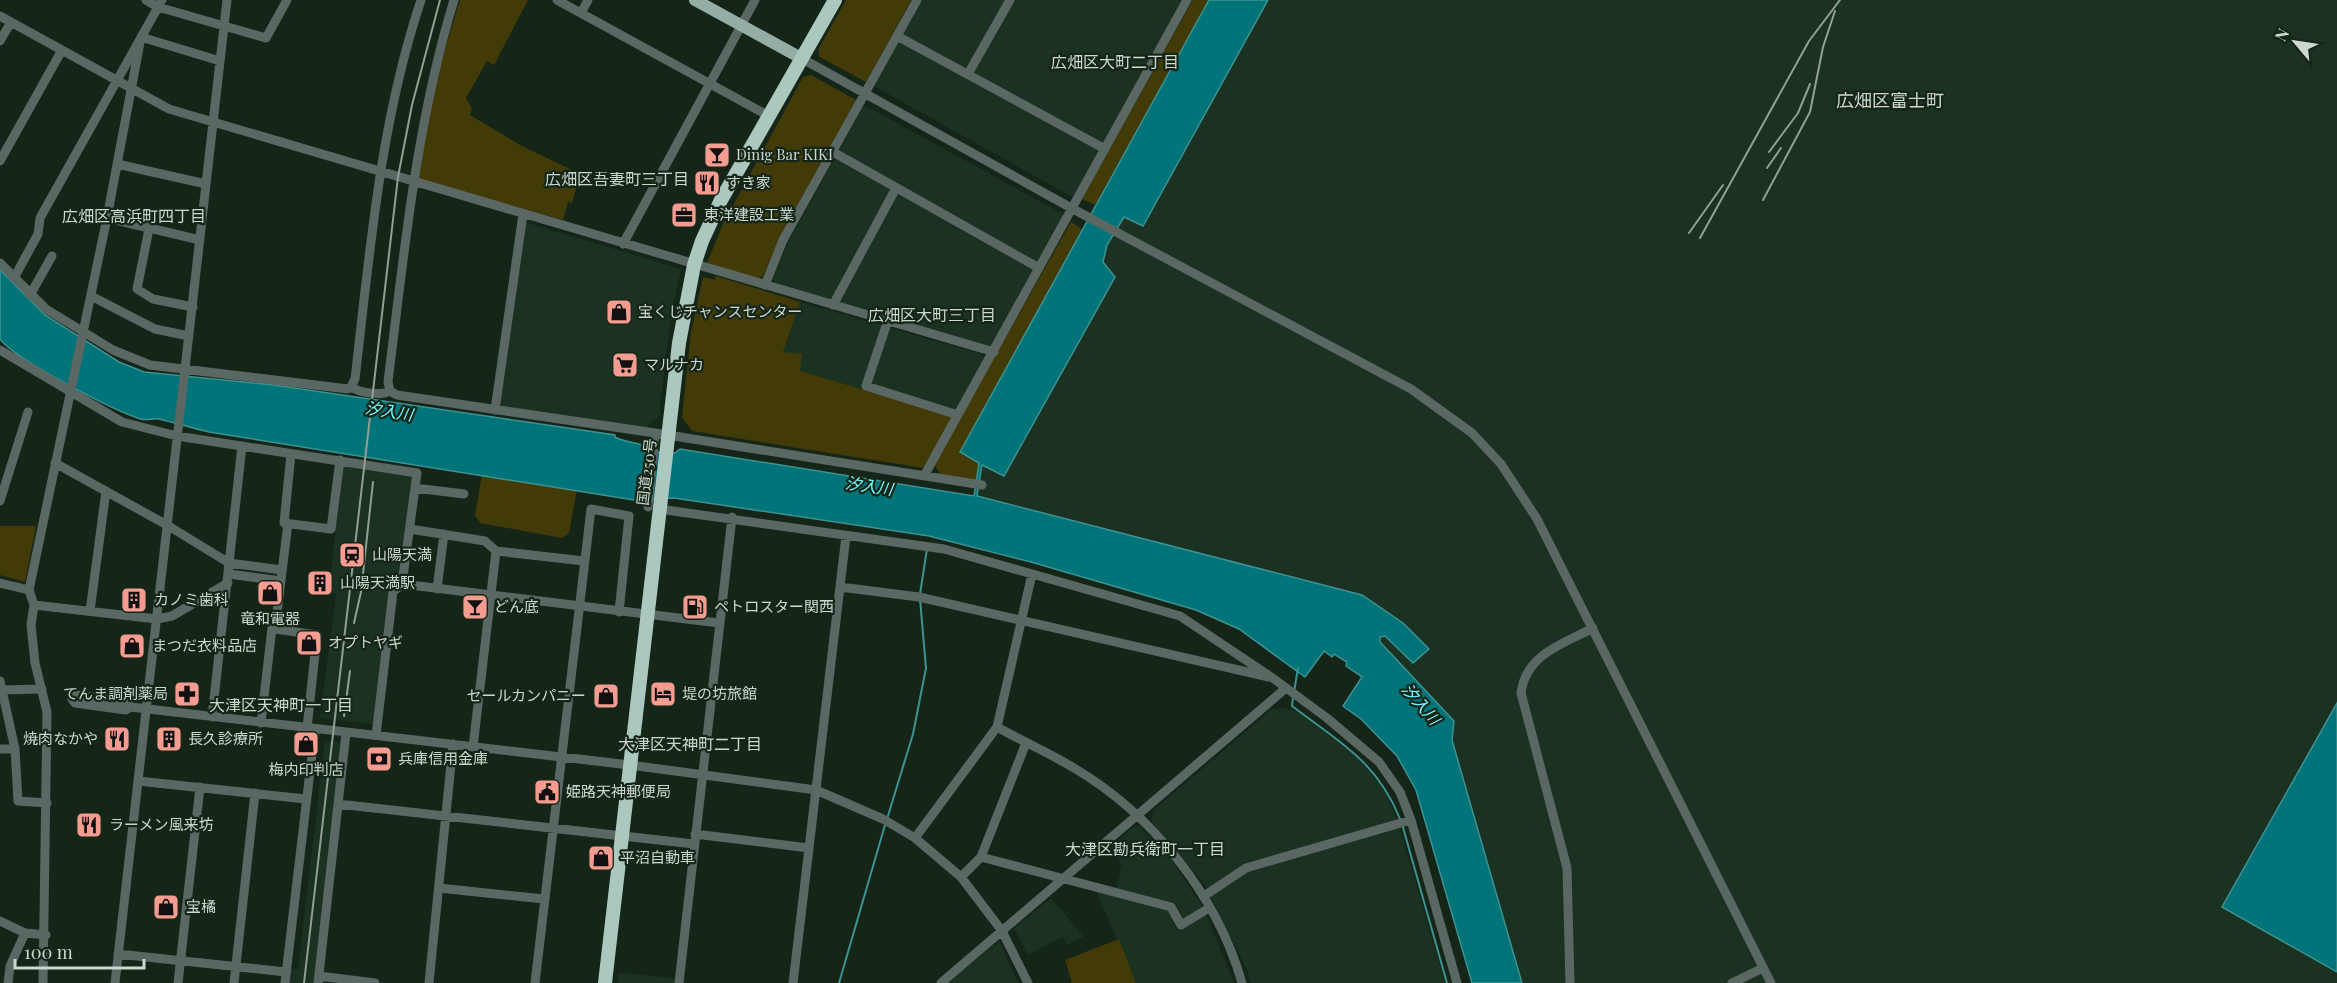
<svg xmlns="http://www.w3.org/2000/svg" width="2337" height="983" viewBox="0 0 2337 983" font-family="'Playfair Display','Noto Sans JP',serif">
<rect width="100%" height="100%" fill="#152619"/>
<path fill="#1b3121" d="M922,0H1184L1074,198L874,86Z
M1268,0H2337V703L2222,907L2337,972V983H1522L1452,740L1454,721L1380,642V637L1385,635L1414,663L1403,623L1362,595L977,496L982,464L1004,476L1114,277L1103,262L1107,245L1124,216L1143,226Z
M864,105L1065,215L990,347L776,283L772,280L789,241Z
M524,222L681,269L671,315L659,416L646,428L497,407Z
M800,302L981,354L985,359L954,416L800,371L783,352Z
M342,465L411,477L413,480L399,573L388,598L373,724L320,718L336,594L325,592L330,580Z
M1285,708L1299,713L1355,755L1382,785L1397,819L1445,983H1251L1247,970L1203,882L1151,821L1155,809L1272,709Z
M325,740L343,743L315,983H289L290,969H298Z
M1139,826L1169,856L1204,909L1234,983H1136L1096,891L1114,895L1122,864L1109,848L1133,827Z
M1051,898L1084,937L1067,945L1063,937L1028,955L1014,928Z
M999,941L1018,983H948Z
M619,973L675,978L674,983H618Z"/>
<path fill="#423b08" d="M460,0H528L494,65L487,61L466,98L472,109L470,115L520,145L580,174L572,203L568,202L563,220L419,179L417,174L439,69Z
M846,0H911L866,82L820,57L818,50Z
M1193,0H1209L1095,205L1082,199Z
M811,75L856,100L782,232L763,276L758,279L707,263L723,224L803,77Z
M1071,222L1082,229L960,452L979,463L976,480L941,475L934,464Z
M716,276L800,302L783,352L802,354L800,371L954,416L923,468L692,431L682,417L691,332L703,277L715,280Z
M482,475L577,489L569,533L562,538L480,523L475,515Z
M0,526H36L25,582L0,575Z
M1119,939L1136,983H1070L1072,982L1065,960Z"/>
<path fill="#007478" stroke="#3d9292" stroke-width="1.5" d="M1209,0H1268L1143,226L1124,217L1107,245L1103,262L1115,277L1004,476L982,465L977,496L1362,595L1403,623L1429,649L1413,663L1385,636L1380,637V642L1454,721L1452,740L1522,983H1472L1416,790L1397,756L1361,719L1343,706L1362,677L1346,666L1347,662L1334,654L1332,657L1324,651L1305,677L1239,629L1196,610L1031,562L929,536L674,498L634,500L209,432C192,428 176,423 159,419C152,418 147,421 141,419C114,411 16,360 0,339V270L45,315L119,362L144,372L274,385L615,435V437C628,444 642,441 653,452L675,453L680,449L974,496L979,463L960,452Z
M2337,703V972L2222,907Z"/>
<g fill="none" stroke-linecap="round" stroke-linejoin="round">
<path stroke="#3d9292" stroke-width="2" d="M920,594L927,549
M1294,692L1298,668
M1293,697L1292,706C1339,742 1377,761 1400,819
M887,819L913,734L926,668L920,599
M1402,824L1447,983
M839,983L885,825"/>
<path stroke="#5b6763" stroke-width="9" d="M146,0L158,7L266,38L287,0
M557,0L769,116
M581,13L588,0
M0,16L169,109L994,352
M897,36L1105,149
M0,41L11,22
M801,58L1073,209L1411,389L1472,433L1501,464L1537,519L1771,983
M968,74L1010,0
M833,152L1039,268
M0,161L62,50
M117,164L206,184
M107,218L200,240
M149,229L137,289L153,299L193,307
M623,244L755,0
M0,263L46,309L113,350L150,365L348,389L351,387C360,393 381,396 390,391L397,395L655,433L982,485
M14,278L38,234L40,218L162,0
M765,285L783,240L917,0
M30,295L52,256
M91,296L155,329L189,336
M833,305L896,188
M887,323L866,386L958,415
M0,350L122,422L177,436L417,473L402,584L393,592L376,735
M351,387L355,379C370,251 380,123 421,0
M390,391L388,382C404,254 416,124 454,0
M495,410L523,214
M291,454L284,523L331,529L340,460
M55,463L167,525L229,563L282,570
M924,476L1187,0
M415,488L464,494
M0,501L28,412
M648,507L655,433
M659,509L944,549L1180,616L1274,679L1327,718L1379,762L1400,792L1411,820L1457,983
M410,529L485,541L496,551L584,561
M229,574L281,581
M0,583L29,590
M402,584L719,623
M840,587L919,597L1269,677
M437,589L444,534
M34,605L157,619L172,616L228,583
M90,611L106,491
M275,629L288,523
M0,681L15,749L18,801L47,803
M2,690L42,689
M131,707L127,702L76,695L72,699L75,703L126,710L131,707L630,765L816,790L883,819L915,838L961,877L1002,931L1028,983
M212,717L242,446
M261,723L272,628L275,629L317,635L307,728
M997,727C1022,741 1049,753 1074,768C1152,814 1217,895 1242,983
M473,747L496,551
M0,749H15
M138,781L306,799
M338,804L694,844
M695,834L809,848
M915,838L997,727L1032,574
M981,857L1171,907L1181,925L1209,908
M961,877L981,857L1026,743
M439,888L544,899
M1204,896L1246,868L1411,820
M0,921L25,933L46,935
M118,954L286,972
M319,976L375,983
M8,983L10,966L25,933
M43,983L47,712L35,663L31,625L34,605L29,590L107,218L141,37L220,61
M115,983L227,0
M178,983L200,787
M234,983L255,793
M285,983L315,729
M318,983L346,733
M429,983L453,744
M535,983L591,509L629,516L619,612
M679,983L732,517
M793,983L846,536
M941,983L1286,688
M1570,983L1567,868L1521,693C1526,654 1563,644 1593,628
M1732,983L1763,968"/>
<path stroke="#94ada5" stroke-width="12" d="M695,0L801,58"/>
<path stroke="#abc8bf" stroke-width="14" d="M605,983L679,343L694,265L702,241L721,200L835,0"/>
<path stroke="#929f95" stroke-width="2" d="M1769,152L1798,113L1810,84
M1767,168L1781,148
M1763,200L1810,112L1823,47L1835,11
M1689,233L1723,185
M1700,238L1809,41L1840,0
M354,623L361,592L373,482
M344,716L350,671
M304,983L398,177L412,105L440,0"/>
</g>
<defs>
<symbol id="bar-square" viewBox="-11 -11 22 22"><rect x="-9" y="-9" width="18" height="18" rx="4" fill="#f59c91" stroke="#152619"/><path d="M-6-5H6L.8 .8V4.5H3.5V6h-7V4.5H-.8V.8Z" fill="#111"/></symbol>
<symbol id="restaurant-square" viewBox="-11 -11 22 22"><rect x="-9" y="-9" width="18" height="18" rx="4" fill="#f59c91" stroke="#152619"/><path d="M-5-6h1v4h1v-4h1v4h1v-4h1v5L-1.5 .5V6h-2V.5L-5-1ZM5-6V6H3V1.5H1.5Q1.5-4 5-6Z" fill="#111"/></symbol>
<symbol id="office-square" viewBox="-11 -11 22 22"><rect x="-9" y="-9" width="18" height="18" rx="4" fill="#f59c91" stroke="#152619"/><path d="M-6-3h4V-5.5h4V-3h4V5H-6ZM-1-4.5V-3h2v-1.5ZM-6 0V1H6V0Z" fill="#111"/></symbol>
<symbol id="shop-square" viewBox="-11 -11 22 22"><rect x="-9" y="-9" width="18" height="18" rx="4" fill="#f59c91" stroke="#152619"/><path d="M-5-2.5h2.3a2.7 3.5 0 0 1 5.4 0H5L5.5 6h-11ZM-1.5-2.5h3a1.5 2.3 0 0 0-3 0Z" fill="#111"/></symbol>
<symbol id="supermarket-square" viewBox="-11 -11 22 22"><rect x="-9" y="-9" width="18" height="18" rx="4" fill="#f59c91" stroke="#152619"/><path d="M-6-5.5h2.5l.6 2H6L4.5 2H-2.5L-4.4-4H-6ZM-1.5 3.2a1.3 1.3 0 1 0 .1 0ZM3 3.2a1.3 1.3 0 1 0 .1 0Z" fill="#111"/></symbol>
<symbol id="station-square" viewBox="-11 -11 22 22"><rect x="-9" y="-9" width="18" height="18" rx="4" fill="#f59c91" stroke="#152619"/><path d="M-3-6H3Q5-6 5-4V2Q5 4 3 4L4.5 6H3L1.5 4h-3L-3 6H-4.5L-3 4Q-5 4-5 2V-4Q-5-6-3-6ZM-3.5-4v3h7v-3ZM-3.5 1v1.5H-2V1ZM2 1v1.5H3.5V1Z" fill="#111"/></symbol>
<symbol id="building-square" viewBox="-11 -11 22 22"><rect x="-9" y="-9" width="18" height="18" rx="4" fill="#f59c91" stroke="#152619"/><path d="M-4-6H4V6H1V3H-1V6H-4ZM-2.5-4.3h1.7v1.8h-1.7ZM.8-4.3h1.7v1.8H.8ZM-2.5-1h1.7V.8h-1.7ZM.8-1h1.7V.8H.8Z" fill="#111"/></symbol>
<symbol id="fuel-square" viewBox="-11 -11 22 22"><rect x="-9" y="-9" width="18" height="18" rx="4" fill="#f59c91" stroke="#152619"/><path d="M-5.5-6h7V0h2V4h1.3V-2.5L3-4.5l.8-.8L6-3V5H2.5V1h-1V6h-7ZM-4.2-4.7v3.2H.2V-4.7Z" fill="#111"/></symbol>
<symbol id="pharmacy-square" viewBox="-11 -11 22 22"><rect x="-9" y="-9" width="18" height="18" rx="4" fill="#f59c91" stroke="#152619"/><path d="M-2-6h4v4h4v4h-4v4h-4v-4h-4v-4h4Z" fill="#111"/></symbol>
<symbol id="hotel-square" viewBox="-11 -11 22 22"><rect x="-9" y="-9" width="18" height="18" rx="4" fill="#f59c91" stroke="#152619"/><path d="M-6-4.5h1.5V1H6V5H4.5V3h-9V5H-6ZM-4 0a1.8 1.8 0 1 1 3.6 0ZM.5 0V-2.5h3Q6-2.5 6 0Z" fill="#111"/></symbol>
<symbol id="bank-square" viewBox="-11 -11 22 22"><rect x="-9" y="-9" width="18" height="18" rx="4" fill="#f59c91" stroke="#152619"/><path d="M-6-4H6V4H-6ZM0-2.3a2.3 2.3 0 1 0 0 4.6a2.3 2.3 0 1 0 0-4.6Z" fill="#111"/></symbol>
<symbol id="civic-square" viewBox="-11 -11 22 22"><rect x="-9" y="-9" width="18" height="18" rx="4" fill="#f59c91" stroke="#152619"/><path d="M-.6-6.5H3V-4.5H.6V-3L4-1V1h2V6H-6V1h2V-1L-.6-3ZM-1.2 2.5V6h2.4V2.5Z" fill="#111"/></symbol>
</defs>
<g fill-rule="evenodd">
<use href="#bar-square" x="702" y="140" width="30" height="30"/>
<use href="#restaurant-square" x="692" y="168" width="30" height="30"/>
<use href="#office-square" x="669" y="200" width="30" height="30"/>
<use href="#shop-square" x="604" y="297" width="30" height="30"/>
<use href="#supermarket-square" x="610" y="350" width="30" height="30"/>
<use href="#station-square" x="337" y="540" width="30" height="30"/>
<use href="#building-square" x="305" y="568" width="30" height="30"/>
<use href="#shop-square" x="255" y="578" width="30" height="30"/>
<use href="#building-square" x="119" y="585" width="30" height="30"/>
<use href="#bar-square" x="460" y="592" width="30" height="30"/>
<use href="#fuel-square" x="680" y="592" width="30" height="30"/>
<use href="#shop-square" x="294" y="628" width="30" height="30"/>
<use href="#shop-square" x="117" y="631" width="30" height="30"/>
<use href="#pharmacy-square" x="172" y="679" width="30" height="30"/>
<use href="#hotel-square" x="648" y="679" width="30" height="30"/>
<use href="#shop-square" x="591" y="681" width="30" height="30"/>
<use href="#restaurant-square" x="102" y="724" width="30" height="30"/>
<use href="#building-square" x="154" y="724" width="30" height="30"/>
<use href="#shop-square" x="291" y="729" width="30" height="30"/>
<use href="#bank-square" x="364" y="744" width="30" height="30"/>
<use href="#civic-square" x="532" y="777" width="30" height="30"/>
<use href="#restaurant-square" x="74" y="810" width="30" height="30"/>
<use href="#shop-square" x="586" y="843" width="30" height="30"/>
<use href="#shop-square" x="151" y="892" width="30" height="30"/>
</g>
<g text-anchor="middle" stroke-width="4.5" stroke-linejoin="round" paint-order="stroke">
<g font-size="15" fill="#ccd7ce" stroke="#152619" text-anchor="start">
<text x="736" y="160">Dinig Bar KIKI</text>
<text x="726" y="188">すき家</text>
<text x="704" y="220">東洋建設工業</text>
<text x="638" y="317">宝くじチャンスセンター</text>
<text x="644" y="370">マルナカ</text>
<text x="372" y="560">山陽天満</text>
<text x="340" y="588">山陽天満駅</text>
<text x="154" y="605">カノミ歯科</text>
<text x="494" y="612">どん底</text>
<text x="714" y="612">ペトロスター関西</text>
<text x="270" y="624" text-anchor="middle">竜和電器</text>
<text x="328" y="648">オプトヤギ</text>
<text x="152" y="651">まつだ衣料品店</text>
<text x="168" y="699" text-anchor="end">てんま調剤薬局</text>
<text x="682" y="699">堤の坊旅館</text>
<text x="586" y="701" text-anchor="end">セールカンパニー</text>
<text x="98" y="744" text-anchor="end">焼肉なかや</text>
<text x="188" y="744">長久診療所</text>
<text x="398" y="764">兵庫信用金庫</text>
<text x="306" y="775" text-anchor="middle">梅内印判店</text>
<text x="566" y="797">姫路天神郵便局</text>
<text x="109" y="830">ラーメン風来坊</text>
<text x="620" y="863">平沼自動車</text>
<text x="186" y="912">宝橘</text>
</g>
<g font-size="15" fill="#ccd7ce" stroke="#152619">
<text transform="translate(647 472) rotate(-83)" y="5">国道250号</text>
</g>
<g font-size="16" fill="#ccd7ce" stroke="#152619">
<text x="1115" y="68">広畑区大町二丁目</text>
<text x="617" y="185">広畑区吾妻町三丁目</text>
<text x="134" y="222">広畑区高浜町四丁目</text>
<text x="932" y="321">広畑区大町三丁目</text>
<text x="281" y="711">大津区天神町一丁目</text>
<text x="690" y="750">大津区天神町二丁目</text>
<text x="1145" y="855">大津区勘兵衛町一丁目</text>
</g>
<g font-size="16" font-style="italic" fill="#75f9ff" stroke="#152619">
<text transform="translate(389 411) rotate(9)" y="6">汐入川</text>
<text transform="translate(869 486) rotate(8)" y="6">汐入川</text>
<text transform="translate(1421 704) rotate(49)" y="6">汐入川</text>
</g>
<g font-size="18" fill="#ccd7ce" stroke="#152619">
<text x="1890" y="107">広畑区富士町</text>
</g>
</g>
<g transform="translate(2295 42) rotate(299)" stroke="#152619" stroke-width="4.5" paint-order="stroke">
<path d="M0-4.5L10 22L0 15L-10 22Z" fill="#ccd7ce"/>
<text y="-9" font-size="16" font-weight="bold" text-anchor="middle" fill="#ccd7ce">N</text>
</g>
<path d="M15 959v9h129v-9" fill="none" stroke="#ccd7ce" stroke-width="3"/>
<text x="24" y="959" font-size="18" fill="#ccd7ce" stroke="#152619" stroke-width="4.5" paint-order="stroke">100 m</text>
</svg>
